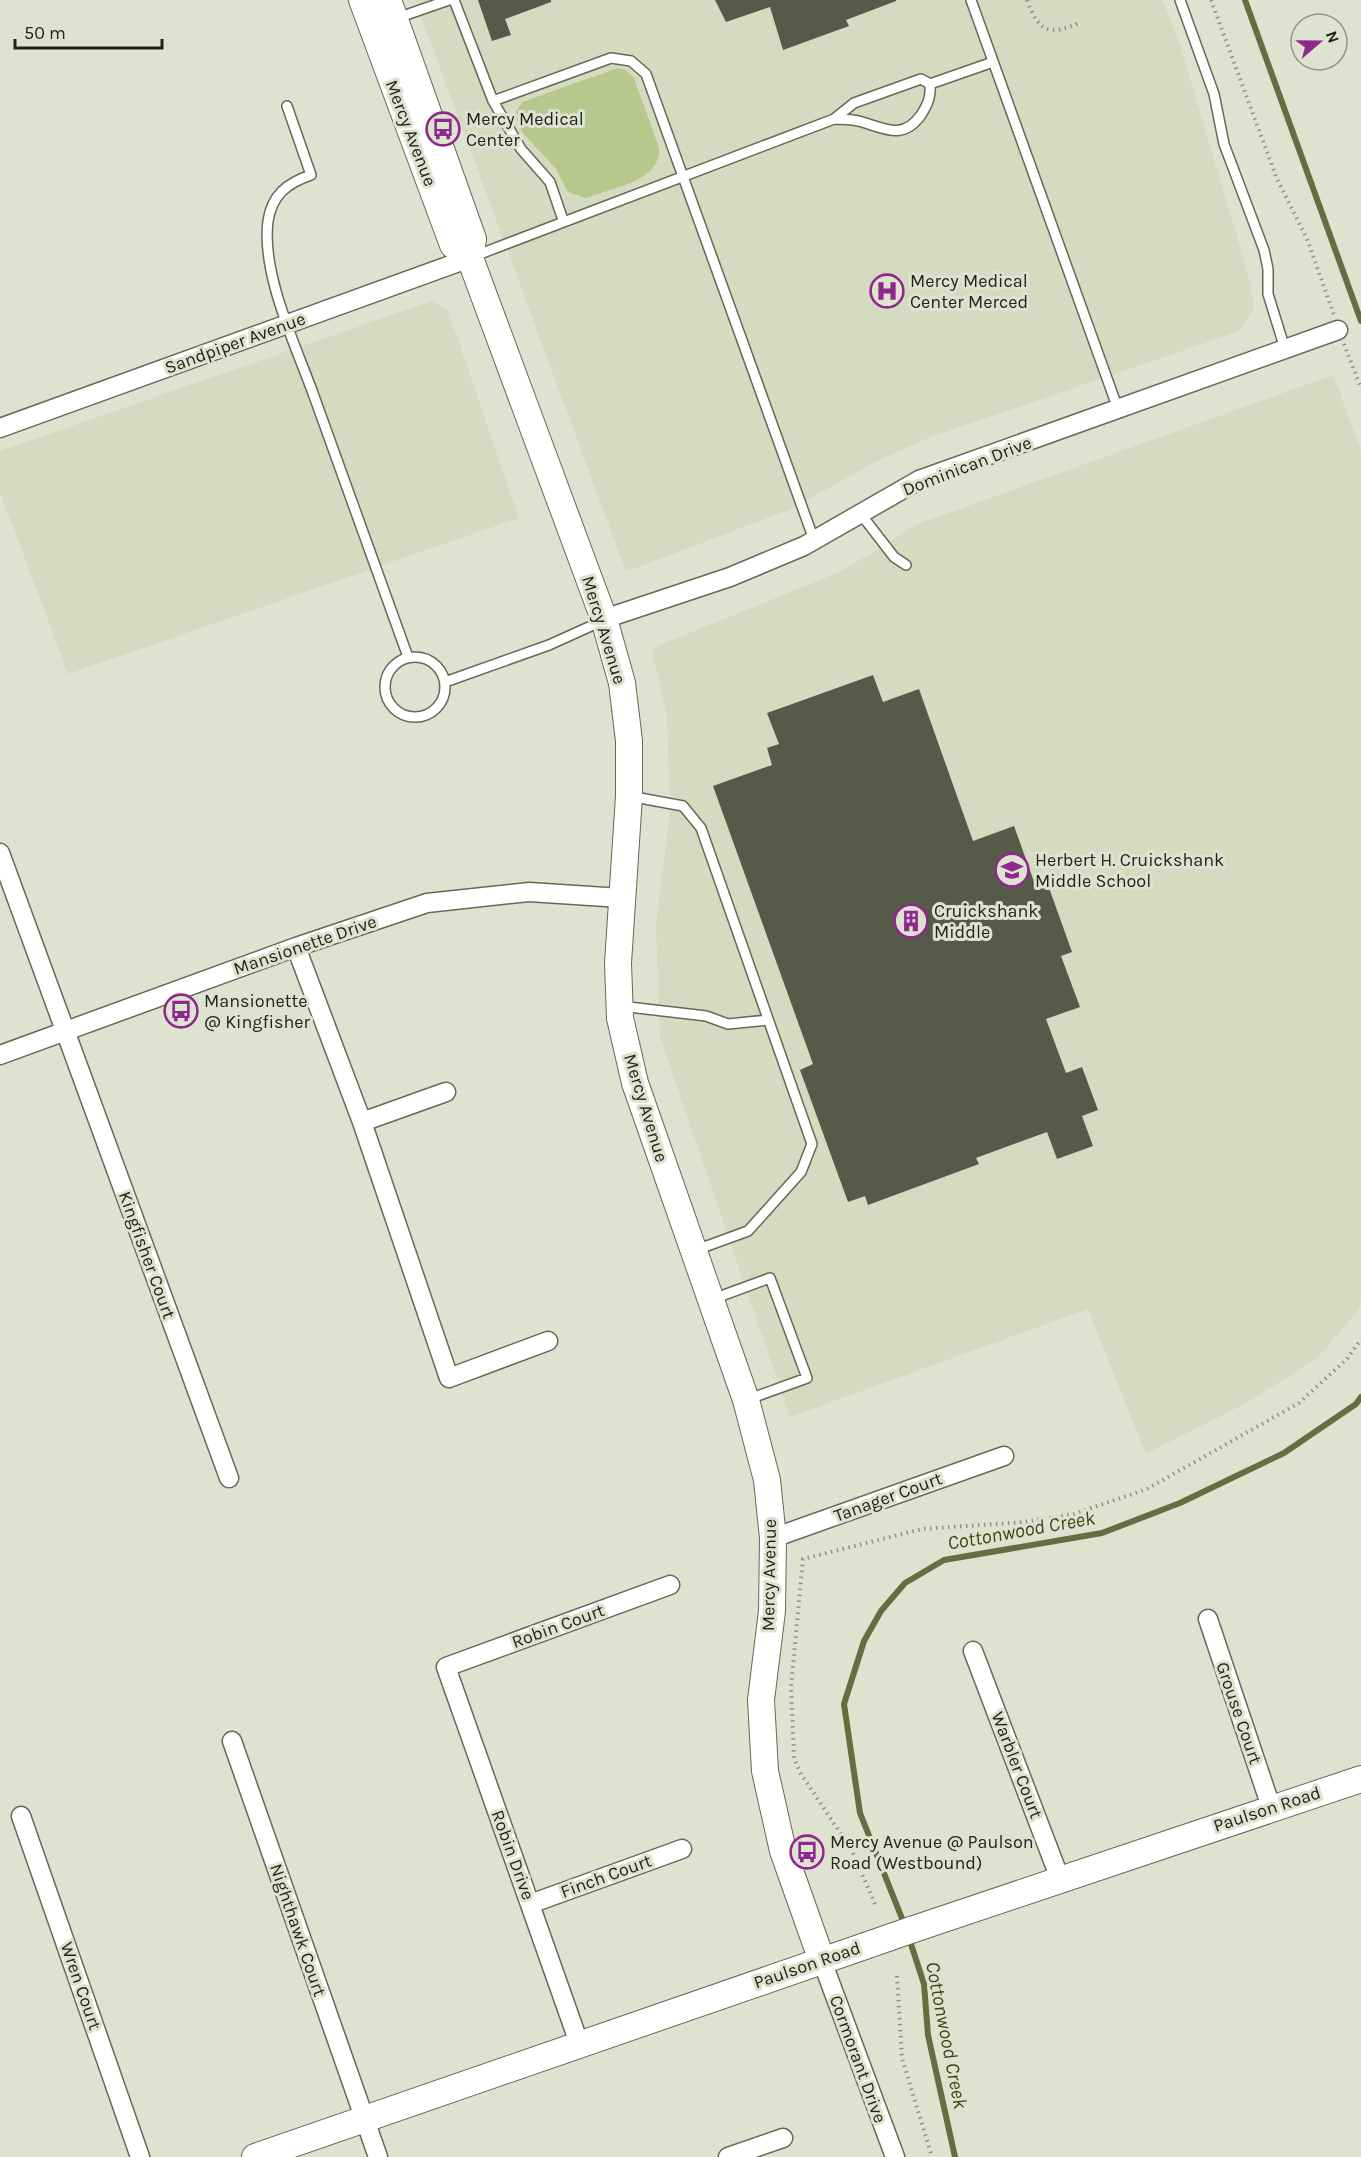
<svg xmlns="http://www.w3.org/2000/svg" width="1361" height="2157" viewBox="0 0 1361 2157" font-family="Karla,sans-serif">
<rect width="100%" height="100%" fill="#dee3d0"/>
<path fill="#d4dbc0" d="M415,0H1163L1181,48L1248,274L1254,307L1240,331L928,438L871,464L791,509L631,570L625,569Z
M432,301L448,311L519,518L68,674L0,492V451Z
M1333,375L1361,451V1301L1357,1312L1319,1356L1252,1400L1146,1454L1088,1309L790,1417L660,1037L656,927L670,812L667,716L652,651L662,644L842,571L918,524Z"/>
<path fill="#b9c78c" d="M618,68L626,70L634,78L659,148C661,182 611,188 586,198L568,192L556,169L523,133L514,115L522,102Z"/>
<g fill="none" stroke-linecap="round" stroke-linejoin="round">
<path stroke="#646e40" stroke-width="6" d="M1245,0L1361,321
M905,1926L860,1813L844,1704L864,1641L881,1611L905,1583L944,1560L1102,1533L1180,1503L1284,1453L1356,1404L1361,1397
M909,1938L924,1984L928,2035L955,2157"/>
</g>
<path fill="#565a49" d="M478,0H551V2L505,19L511,35L492,41Z
M715,0H896V1L846,20L849,26L783,50L770,7L726,22Z
M873,675L883,702L919,689L973,841L1014,826L1037,890L1048,885L1072,952L1061,956L1080,1007L1046,1019L1066,1073L1082,1067L1098,1110L1082,1116L1093,1146L1057,1159L1047,1132L976,1158L979,1164L868,1205L865,1196L848,1202L800,1070L813,1064L713,786L772,765L767,748L779,744L767,713Z"/>
<g fill="none" stroke-linecap="round" stroke-linejoin="round">
<defs>
<path id="lane" d="M454,0L493,101L521,149L550,182L563,220
M971,0L1118,409
M1180,0L1214,94L1224,144L1264,250L1268,269V294L1285,349
M397,18L449,0
M930,84L993,62
M493,101L611,58L631,61L646,74L814,540
M287,106L311,175C287,183 272,195 268,221C261,274 296,346 314,396C345,483 376,570 408,657
M472,257L834,119L854,103L921,79L930,84C931,97 928,104 921,115C903,140 886,129 862,122C853,119 844,119 834,119
M860,513L894,557L906,565
M385 687a30 30 0 1 1 60 0a30 30 0 1 1-60 0Z
M445,682L549,645L602,621
M629,796L683,806L701,828L812,1144L801,1172L748,1231L696,1250
M620,1006L706,1016L728,1024L768,1020
M713,1299L770,1278L807,1378L749,1399"/>
<path id="street" d="M0,428L470,258
M604,619L730,577L804,546L919,480L1338,330
M0,853L229,1478
M296,947L362,1122L449,1378L548,1341
M0,1055L296,947L427,903L529,892L621,898
M362,1122L446,1092
M773,1538L1004,1456
M1208,1619L1271,1807
M973,1651L1060,1879
M232,1741L378,2157
M21,1816L140,2157
M530,1904L682,1849
M822,1961L895,2157
M579,2043L446,1667L670,1585
M728,2157L783,2138"/>
<path id="secondary" d="M362,0L453,245L470,258
M388,0L473,239L470,258L604,619L622,683L629,741V796L618,963L620,1018L635,1083L746,1400L767,1480L773,1538L772,1611L761,1700L765,1771L783,1851L822,1961
M911,1930L1361,1779
M255,2157L865,1946"/>
</defs>
<use href="#lane" stroke="#656958" stroke-width="12"/>
<use href="#street" stroke="#656958" stroke-width="21"/>
<use href="#secondary" stroke="#656958" stroke-width="28"/>
<path stroke="#8e9284" stroke-width="4" stroke-dasharray="1.5 4.5" stroke-linecap="butt" d="M1027,0C1039,33 1050,36 1081,22
M1211,0L1277,179L1307,239L1334,315
M1344,344L1361,388
M875,1904L851,1849L801,1774L794,1758L791,1687L803,1559L922,1529L1024,1522L1074,1514L1147,1489L1299,1403L1347,1359L1361,1339
M897,1976L902,2058L932,2157"/>
<use href="#lane" stroke="#fff" stroke-width="9"/>
<use href="#street" stroke="#fff" stroke-width="18"/>
<use href="#secondary" stroke="#fff" stroke-width="26"/>
<defs>
<path id="secondary-bridge" d="M865,1946L911,1930"/>
</defs>
<use href="#secondary-bridge" stroke="#656958" stroke-width="28" stroke-linecap="butt"/>
<use href="#secondary-bridge" stroke="#fff" stroke-width="26"/>
</g>
<defs>
<symbol id="bus-ring" viewBox="-11 -11 22 22"><circle r="9.5" fill="#dee3d0" stroke="#8f288d" stroke-width="1.5"/><path d="M-5-6H5V4H4V6H2V4H-2V6H-4V4H-5ZM-3.5-4V0h7V-4ZM-3.5 1.2v1.5H-2V1.2ZM2 1.2v1.5H3.5V1.2Z" fill="#8f288d"/></symbol>
<symbol id="hospital-ring" viewBox="-11 -11 22 22"><circle r="9.5" fill="#dee3d0" stroke="#8f288d" stroke-width="1.5"/><path d="M-5-5h3v3.5h4V-5h3V5h-3V1.5h-4V5h-3Z" fill="#8f288d"/></symbol>
<symbol id="school-ring" viewBox="-11 -11 22 22"><circle r="9.5" fill="#dee3d0" stroke="#8f288d" stroke-width="1.5"/><path d="M0-5L7-2L0 1L-7-2ZM-4 1L0 2.5L4 1V4Q0 6-4 4Z" fill="#8f288d"/></symbol>
<symbol id="building-ring" viewBox="-11 -11 22 22"><circle r="9.5" fill="#dee3d0" stroke="#8f288d" stroke-width="1.5"/><path d="M-4-6H4V6H1V3H-1V6H-4ZM-2.5-4.3h1.7v1.8h-1.7ZM.8-4.3h1.7v1.8H.8ZM-2.5-1h1.7V.8h-1.7ZM.8-1h1.7V.8H.8Z" fill="#8f288d"/></symbol>
</defs>
<g fill-rule="evenodd">
<use href="#bus-ring" x="424" y="110" width="38" height="38"/>
<use href="#hospital-ring" x="868" y="272" width="38" height="38"/>
<use href="#school-ring" x="993" y="851" width="38" height="38"/>
<use href="#building-ring" x="892" y="902" width="38" height="38"/>
<use href="#bus-ring" x="162" y="992" width="38" height="38"/>
<use href="#bus-ring" x="788" y="1833" width="38" height="38"/>
</g>
<g text-anchor="middle" stroke-width="6" stroke-linejoin="round" paint-order="stroke">
<g font-size="18" fill="#22241c" stroke="#dee3d0" text-anchor="start">
<text x="466" y="125">Mercy Medical<tspan x="466" dy="21">Center</tspan></text>
<text x="910" y="287">Mercy Medical<tspan x="910" dy="21">Center Merced</tspan></text>
<text x="1035" y="866">Herbert H. Cruickshank<tspan x="1035" dy="21">Middle School</tspan></text>
<text x="934" y="917">Cruickshank<tspan x="934" dy="21">Middle</tspan></text>
<text x="204" y="1007">Mansionette<tspan x="204" dy="21">@ Kingfisher</tspan></text>
<text x="830" y="1848">Mercy Avenue @ Paulson<tspan x="830" dy="21">Road (Westbound)</tspan></text>
</g>
<g font-size="18" fill="#22241c" stroke="#dee3d0">
<text transform="translate(411 133) rotate(69)" y="6">Mercy Avenue</text>
<text transform="translate(235 343) rotate(-20)" y="6">Sandpiper Avenue</text>
<text transform="translate(967 466) rotate(-21)" y="6">Dominican Drive</text>
<text transform="translate(604 630) rotate(73)" y="6">Mercy Avenue</text>
<text transform="translate(305 945) rotate(-19)" y="6">Mansionette Drive</text>
<text transform="translate(646 1108) rotate(73)" y="6">Mercy Avenue</text>
<text transform="translate(147 1255) rotate(70)" y="6">Kingfisher Court</text>
<text transform="translate(888 1497) rotate(-20)" y="6">Tanager Court</text>
<text transform="translate(769 1575) rotate(-89)" y="6">Mercy Avenue</text>
<text transform="translate(558 1626) rotate(-20)" y="6">Robin Court</text>
<text transform="translate(1239 1713) rotate(71)" y="6">Grouse Court</text>
<text transform="translate(1017 1765) rotate(69)" y="6">Warbler Court</text>
<text transform="translate(1267 1809) rotate(-18)" y="6">Paulson Road</text>
<text transform="translate(513 1855) rotate(70)" y="6">Robin Drive</text>
<text transform="translate(606 1876) rotate(-20)" y="6">Finch Court</text>
<text transform="translate(298 1930) rotate(71)" y="6">Nighthawk Court</text>
<text transform="translate(807 1965) rotate(-19)" y="6">Paulson Road</text>
<text transform="translate(81 1986) rotate(71)" y="6">Wren Court</text>
<text transform="translate(858 2059) rotate(70)" y="6">Cormorant Drive</text>
</g>
<g font-size="20" font-style="italic" fill="#3d4616" stroke="#dee3d0">
<text transform="translate(1021 1530) rotate(-10)" y="7">Cottonwood Creek</text>
<text transform="translate(947 2035) rotate(79)" y="7">Cottonwood Creek</text>
</g>
</g>
<g transform="translate(1319 42) rotate(70)"><circle r="28" fill="#dee3d0" stroke="#939788" stroke-width="1.5"/>
<path d="M0-4.5L10 22L0 15L-10 22Z" fill="#8f288d"/>
<text y="-9" font-size="16" font-weight="bold" text-anchor="middle" fill="#22241c">N</text>
</g>
<path d="M15 39v9h147v-9" fill="none" stroke="#22241c" stroke-width="3"/>
<text x="24" y="39" font-size="18" fill="#22241c" stroke="#dee3d0" stroke-width="4.5" paint-order="stroke">50 m</text>
</svg>
